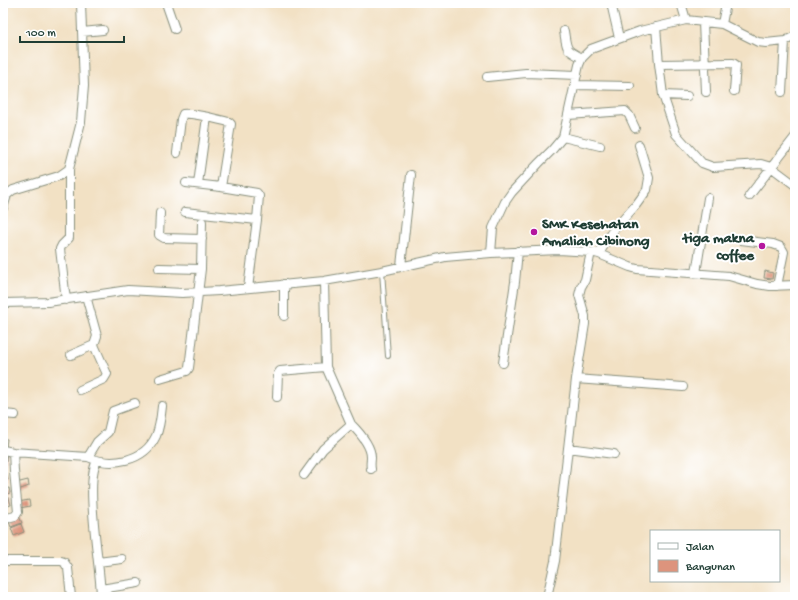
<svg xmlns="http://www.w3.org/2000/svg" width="798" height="600" viewBox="0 0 798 600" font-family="'Gochi Hand',sans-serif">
<rect width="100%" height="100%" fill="#fff"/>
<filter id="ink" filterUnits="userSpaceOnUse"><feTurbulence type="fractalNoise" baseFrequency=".025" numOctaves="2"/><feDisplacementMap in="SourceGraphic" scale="8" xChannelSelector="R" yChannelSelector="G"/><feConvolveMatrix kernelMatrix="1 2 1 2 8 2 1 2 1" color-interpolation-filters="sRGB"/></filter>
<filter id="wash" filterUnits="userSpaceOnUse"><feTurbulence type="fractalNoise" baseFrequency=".012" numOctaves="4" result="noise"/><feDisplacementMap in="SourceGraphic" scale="16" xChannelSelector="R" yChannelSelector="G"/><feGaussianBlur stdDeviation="0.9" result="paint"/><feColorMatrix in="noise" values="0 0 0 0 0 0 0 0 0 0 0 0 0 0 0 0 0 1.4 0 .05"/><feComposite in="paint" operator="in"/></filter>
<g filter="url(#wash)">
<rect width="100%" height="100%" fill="#f2e1c4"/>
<g id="blocks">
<path fill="#dd947d" d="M765,271L773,273L772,279L764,278Z
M3,438L7,439L6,447H3Z
M3,452H7L6,462H3Z
M6,473L8,480L3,482V474Z
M28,480L29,486L18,490L16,483Z
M9,488L10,493L3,495V489Z
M9,498L11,505L3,507V499Z
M29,500L30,506L20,508L18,502Z
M19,516L22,523L11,527L8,519Z
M21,524L24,532L14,536L11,528Z"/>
</g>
</g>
<g filter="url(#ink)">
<use href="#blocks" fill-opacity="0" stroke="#888f7c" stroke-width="1"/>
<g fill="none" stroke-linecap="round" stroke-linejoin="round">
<defs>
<path id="lane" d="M382,271L388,356"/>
<path id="street" d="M166,3L175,29
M611,3L619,38
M681,3L686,20
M703,22L706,92
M722,24L726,3
M656,27L659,64L663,95L676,134L702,163L713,167L761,164L771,167L795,185
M564,31C567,50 565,49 582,58
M82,32L103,30
M659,64L733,63L736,65L734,91
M487,77L526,73L577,75
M575,85L630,86
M782,92L785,41
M663,95L687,96
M568,115L625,111L629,115L635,128
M563,137L600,146
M177,153L181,119L183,114C193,112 218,120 229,122L231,124L221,187L257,193L259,196L257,220L248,288
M186,183L221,187
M198,184L207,117
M749,196L795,137
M3,208L7,195L13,190L59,176L69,169
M185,212L257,220
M160,213L159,235L164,238L202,239
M741,240L773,244L781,247L784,252L777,286
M491,253L493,228L505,202L512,192L539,163L552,150L563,137L579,65L582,58L591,49L640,31L686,20L722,24L758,42L766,43L785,41L795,36
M599,254L611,233L636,205L647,190L649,178L639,145
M401,266L411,175
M159,268L201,269
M696,273L708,198
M324,281L326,367L351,424C359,432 371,445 371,457C371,461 370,464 371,469
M284,284V316
M66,300L60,249L62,245L69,238V169L81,122L84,86L81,3
M3,303L48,302L128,290L182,293L219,291L324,281L382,271L445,257L491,253L559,250L591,252L599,254L630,267L637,269L729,276L757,284L770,286L795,285
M71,355L94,345
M503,363L515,282L518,251
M160,379L187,371L189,368L201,269L202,222
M576,379L683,387
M80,390L104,379L107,374L94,345L97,336L86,296
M277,397L278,374L280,371L326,367
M3,414L15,415
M568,448L614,454
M3,450L13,452L88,457C111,467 144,462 156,436C160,427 161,416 162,406
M88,457L97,442L108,432L113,411L135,403
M97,461C84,482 101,569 101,597
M304,475L323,449L351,424
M3,519L15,516L18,512L14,471L13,452
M3,561H61L64,562L68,568L71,597
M98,562L122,559
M101,589L138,583
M547,597L555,561L576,379L585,324V316L579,295L581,287L585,280L591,252"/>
</defs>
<use href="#lane" stroke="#888f7c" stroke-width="6"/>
<use href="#street" stroke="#888f7c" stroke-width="10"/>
<use href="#lane" stroke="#fff" stroke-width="4"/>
<use href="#street" stroke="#fff" stroke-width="8"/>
</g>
</g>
<g fill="#b5179e" stroke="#fff" stroke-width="1.5">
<circle cx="534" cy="232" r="4"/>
<circle cx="762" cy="246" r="4"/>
</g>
<g text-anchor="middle" stroke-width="4" stroke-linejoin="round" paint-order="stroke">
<g font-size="15" font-weight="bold" fill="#1f3d34" stroke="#fff" text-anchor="start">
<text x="542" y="228">SMK Kesehatan<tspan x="542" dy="17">Amaliah Cibinong</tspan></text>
<text x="754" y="242" text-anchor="end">tiga makna<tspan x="754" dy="17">coffee</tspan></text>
</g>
</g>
<rect width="798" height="600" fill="none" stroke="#fff" stroke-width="16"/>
<rect x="650" y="530" width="130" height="52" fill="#ffffff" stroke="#a5b1ae"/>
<rect x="658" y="543" width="20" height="6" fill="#ffffff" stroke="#a5b1ae"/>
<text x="686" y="550" font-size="12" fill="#1f3d34">Jalan</text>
<rect x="658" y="560" width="20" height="12" fill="#dd947d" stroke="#a5b1ae"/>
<text x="686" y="570" font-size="12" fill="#1f3d34">Bangunan</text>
<path d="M20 36v6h104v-6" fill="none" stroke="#1f3d34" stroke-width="2"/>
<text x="26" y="36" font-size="12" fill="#1f3d34" stroke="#ffffff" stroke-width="3" paint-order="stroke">100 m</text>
</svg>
